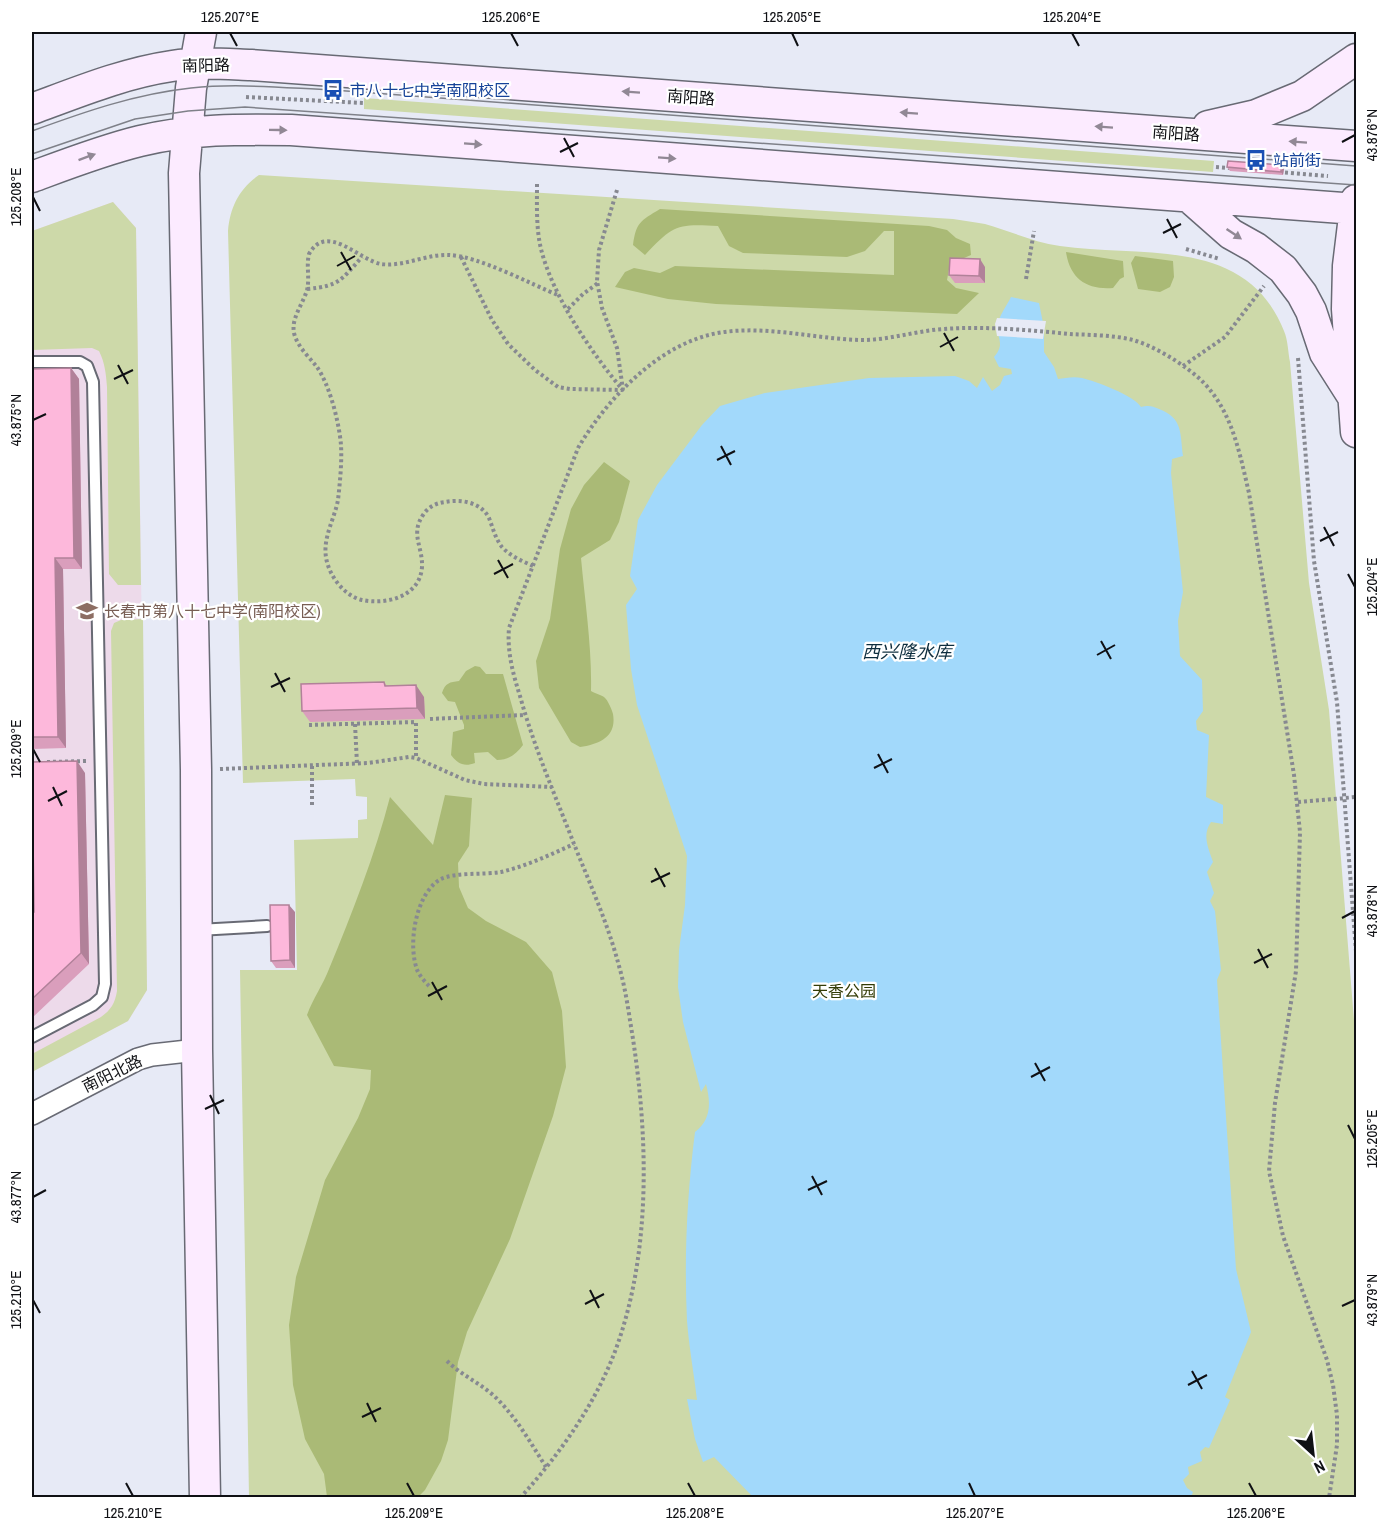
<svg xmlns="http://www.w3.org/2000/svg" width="1388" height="1529" viewBox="0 0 1388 1529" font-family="'Archivo Narrow','Noto Sans SC',sans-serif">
<rect width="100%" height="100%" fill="#e7eaf6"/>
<path fill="#eddaea" d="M113,202L136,228L147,990L128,1021L32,1072V231Z"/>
<path fill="#cdd9a9" d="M364,98L1214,161L1213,172L364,109Z
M259,175L953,219C964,221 975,222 985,224C1010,231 1033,242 1060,246C1141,258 1246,235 1284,331C1288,340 1288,352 1290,362L1309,583L1329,710L1356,1045V1497H249L240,970H297L294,840L358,838V820L367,819V797L356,796L355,779L243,783L228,231C230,207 239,189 259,175Z
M113,202L136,228L141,585H118L109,574L107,387C106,374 105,363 99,351L92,348L32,350V231Z
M143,619L147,990L128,1021L32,1072V1054L101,1017C111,1010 115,1003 117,991L111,631L114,623L121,620Z"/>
<path fill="#aaba76" d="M660,209L929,226L947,230L956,238L970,244L971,255L950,264L947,280L956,288L979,293L957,314L716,304L668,299L615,287L625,272L634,268L660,273L675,266L894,275V231H884L865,251L847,257L743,253L729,246L718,226C675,224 674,225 645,255L633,245C636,223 640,221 660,209Z
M1066,252L1123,261L1124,277L1120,279L1113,288C1087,290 1070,279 1066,252Z
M1135,256L1173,261L1174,277L1170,287L1160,292L1138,289L1131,263Z
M604,462L630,481L619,522L610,540L581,558C585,602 592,647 591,691C594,693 601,695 604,697C608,700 612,710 613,714C617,737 599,744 580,747L571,742L539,688L536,661L550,619L560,549L571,509L584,485Z
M475,666L480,667L486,674H503L523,745C516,754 509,760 497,760L488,752L474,753L475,763C464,767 458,764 451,755L453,732L464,729V725L455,702L448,701L442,693C445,683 450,682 459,681L466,671Z
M445,795L472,798L469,846L458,863L459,887L468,908L486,921L526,942L552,972L562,1011L566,1067L553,1116L510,1239L467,1332L458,1362L448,1440L441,1461L425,1490L418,1497H327L324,1474L305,1439L293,1385L289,1325L296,1277L325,1180L358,1118L370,1089L371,1070L334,1066L307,1015C313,998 323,985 329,969C352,913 375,855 390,797L433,845Z"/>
<path fill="#a2d9fb" d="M1011,297L1039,303L1044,328V352L1054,367L1058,379C1065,378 1074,376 1082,378C1095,381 1135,396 1141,407C1149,405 1152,406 1159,409C1183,418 1180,433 1183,456L1172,459L1171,473L1183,592L1178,621L1180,656L1202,680L1203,711L1196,721L1197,730L1209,735L1206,797L1223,805V824L1211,822C1202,835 1208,847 1213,862L1207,872L1214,893L1210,901L1215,911L1221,970L1217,980L1236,1269L1251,1332L1225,1397L1230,1400L1209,1448L1205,1447L1200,1452L1202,1461L1188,1467L1189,1474L1183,1480L1187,1488L1193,1492L1191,1497H753L714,1457L703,1462L695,1439L687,1399L697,1400C694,1374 689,1347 687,1321C684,1259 687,1194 695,1132C711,1120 711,1103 706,1084L701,1092L683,1022L678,987L679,950L685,905L687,856L637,705L631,669L626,605L637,589L630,576L638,520L657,485L702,425L720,406L765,393L869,378L955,376L969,381L977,388L983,377L992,391L1000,385L1004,376L1012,374L1011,369L999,367L994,357C1006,343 996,339 998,324C999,316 1007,305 1011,297Z"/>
<path fill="#e7eaf6" d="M997,318L1046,321L1043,339L997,336L995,324Z"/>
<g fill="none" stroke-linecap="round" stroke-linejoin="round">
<defs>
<path id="lane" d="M32,362H80L87,366L93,382L105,984L102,997L93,1005L32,1037
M198,930L267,926"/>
<path id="street" d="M32,1114L138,1059L152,1055L197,1050"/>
<path id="secondary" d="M201,32L191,88L184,173L196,770L197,1050L205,1498
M32,109C78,92 124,73 172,66C198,62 224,64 251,65L1356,146
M1208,126L1256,115L1302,96L1356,59
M32,177C67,164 103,150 140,141C189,129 241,129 291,130L1356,209
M1189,197L1231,234L1256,248L1283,269L1302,294L1311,311L1325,353L1353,397
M1356,200L1348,266L1347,309L1356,432"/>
</defs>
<use href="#lane" stroke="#686a74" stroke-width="14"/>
<use href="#street" stroke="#686a74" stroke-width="24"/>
<use href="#secondary" stroke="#686a74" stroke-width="33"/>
<path stroke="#878991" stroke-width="4" stroke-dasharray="3 3" stroke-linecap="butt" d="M246,97L364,103
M1216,167L1230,168
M1279,172L1328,176
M537,184C537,206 536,228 541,249C553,297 591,352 622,389
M617,190L599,250L597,281L602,308L617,348L623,390
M1186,249L1220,259
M461,257L492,320L508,344L535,370L558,387L570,389L622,390
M1026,279L1034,231
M307,289C340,286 341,280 362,257
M568,309L583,294L598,283
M1298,358L1314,561L1337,702L1356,951
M1183,366L1225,337L1264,286
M533,566C522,561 510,556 502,547C495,538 493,528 489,518C481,502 461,499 445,502C436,503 428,507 423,515C410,534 423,547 422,567C420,597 386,605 362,600C345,596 331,578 327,562C321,540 334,521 338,500C340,482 342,462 341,445C339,422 330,386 317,367C309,357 297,346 294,333C291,318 303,304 307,290C310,278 306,266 309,254C327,222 359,260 381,264C404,267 426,254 449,255C478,256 531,284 560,296
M430,719L525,715
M355,724L357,764
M309,725L416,722V758
M47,762L88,761
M312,766V808
M220,769L368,763L409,757L416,758L465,780L484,784L552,787
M1298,802L1356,797
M429,986C425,982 421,977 418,972C407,947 415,893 441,879C456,872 483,875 501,872C526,866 550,855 574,844
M447,1361C460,1374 478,1382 493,1395C515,1415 530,1442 546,1467
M520,1498C560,1454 597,1402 617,1346C651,1250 648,1138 633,1039C629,1015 626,990 619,966C608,924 590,884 574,844C555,795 534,747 520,696C513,674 507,652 509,628L578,448C604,404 647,357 696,339C747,320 805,338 858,340C887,341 914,331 943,329C985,326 1028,330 1070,334C1090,335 1113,335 1133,340C1153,346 1173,358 1189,370C1230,400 1238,446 1249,493L1294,775L1300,832L1296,971L1275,1103L1269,1171L1283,1236L1327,1360L1333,1385L1337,1415V1445L1329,1498"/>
<use href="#lane" stroke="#fff" stroke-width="10"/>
<use href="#street" stroke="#fff" stroke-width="21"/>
<use href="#secondary" stroke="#fcebff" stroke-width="30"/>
<path stroke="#7f8189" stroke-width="1.5" d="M32,131C84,112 135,94 191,88C238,83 286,88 333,90L1356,166
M32,154L135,119L188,111L245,107L1356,185"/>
</g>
<path fill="#da9ebc" d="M1227,167L1284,169L1283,175L1230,171Z
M985,267V283H955L949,275Z
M71,368L79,379L82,569H63L66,748L32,749V369Z
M384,682L387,686L424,697L425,719L310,722L302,711Z
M32,762L85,773L89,964L32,1018V912H34L32,815Z
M295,912V968H276L271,961Z"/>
<path fill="#b18199" d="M1281,165L1284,169L1283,175L1281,172Z
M980,259L985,267V283L979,276Z
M71,368L79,379L82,569L74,558Z
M55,558L63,569L66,748L58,737Z
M416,685L424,697L425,719L417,708Z
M77,761L85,773L89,964L81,953Z
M289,905L295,912V968L290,960Z"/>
<path fill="#fdb8db" stroke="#b18199" stroke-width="1.5" d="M1228,161L1281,165V172L1227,167Z
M950,258L980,259L979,276L949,275Z
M71,368L74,558H55L58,737H32V369Z
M384,682L385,686L416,685L417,708L302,711L301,684Z
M77,761L81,953L32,999V912H34L32,762Z
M270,905H289L290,960L271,961Z"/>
<defs><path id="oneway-solid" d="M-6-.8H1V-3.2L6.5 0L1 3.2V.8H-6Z" transform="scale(1.5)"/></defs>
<g fill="#918895">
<use href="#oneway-solid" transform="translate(631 92) rotate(-176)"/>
<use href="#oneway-solid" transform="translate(909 113) rotate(-176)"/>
<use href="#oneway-solid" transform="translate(1104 127) rotate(-176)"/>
<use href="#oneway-solid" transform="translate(278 130) rotate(1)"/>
<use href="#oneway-solid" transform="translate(1298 142) rotate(-176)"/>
<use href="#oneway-solid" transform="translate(473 144) rotate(4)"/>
<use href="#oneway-solid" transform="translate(87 157) rotate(-20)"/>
<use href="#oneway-solid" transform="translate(667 158) rotate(4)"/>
<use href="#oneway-solid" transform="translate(1234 234) rotate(34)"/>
</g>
<path fill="none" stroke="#0f1014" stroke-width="2" d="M230,33L237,46M511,33L518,46M792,33L798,46M1072,33L1079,46M564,138L574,157M1342,142L1355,135M560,152L578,143M33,197L40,211M1167,219L1177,238M1163,233L1181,224M341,252L351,270M337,266L355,256M944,333L954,351M940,347L958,337M118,365L128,384M114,379L133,370M33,420L46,414M721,446L731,465M717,460L735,451M1324,527L1334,546M1320,541L1338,532M498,560L508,578M494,574L513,564M1348,574L1355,587M1101,641L1111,659M1097,655L1115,645M275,673L285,692M271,687L290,678M33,749L40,762M878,754L888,773M874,768L892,759M53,787L62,806M48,801L67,791M655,868L665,887M651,882L670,873M1342,918L1355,911M1258,949L1268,968M1254,963L1272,954M432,982L442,1000M428,996L447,986M1035,1063L1045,1081M1031,1077L1050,1067M210,1095L219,1114M205,1109L224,1100M1348,1125L1355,1139M812,1176L822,1195M808,1190L827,1181M33,1197L46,1190M590,1290L599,1308M33,1300L40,1313M585,1304L604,1294M1342,1306L1355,1300M1192,1371L1202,1389M1188,1385L1207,1375M367,1403L376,1422M362,1417L381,1408M126,1483L133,1496M407,1483L414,1496M688,1483L695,1496M969,1483L975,1496M1249,1483L1256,1496"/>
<defs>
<symbol id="bus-bare" viewBox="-9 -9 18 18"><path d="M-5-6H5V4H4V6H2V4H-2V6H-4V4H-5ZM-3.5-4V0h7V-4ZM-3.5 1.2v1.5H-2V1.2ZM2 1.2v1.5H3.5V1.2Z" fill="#1a4fb4" stroke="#fff" stroke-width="2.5" paint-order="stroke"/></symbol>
<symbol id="school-bare" viewBox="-9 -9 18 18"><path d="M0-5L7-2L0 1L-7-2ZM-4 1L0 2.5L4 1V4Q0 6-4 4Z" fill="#8d6e63" stroke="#fff" stroke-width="2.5" paint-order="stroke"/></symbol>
</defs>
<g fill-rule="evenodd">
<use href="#bus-bare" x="318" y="75" width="30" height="30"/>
<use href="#bus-bare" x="1241" y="145" width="30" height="30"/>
<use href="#school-bare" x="72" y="596" width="30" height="30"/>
</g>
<g text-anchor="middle" stroke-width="4.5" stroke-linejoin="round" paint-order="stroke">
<g font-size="16" fill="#0f1014" stroke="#fff">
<text transform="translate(206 65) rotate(-1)" y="6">南阳路</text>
<text transform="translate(691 97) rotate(4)" y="6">南阳路</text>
<text transform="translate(1176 133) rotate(4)" y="6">南阳路</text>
<text transform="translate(112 1073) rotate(-26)" y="6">南阳北路</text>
</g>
<g font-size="16" fill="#164399" stroke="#fff" text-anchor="start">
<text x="350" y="96">市八十七中学南阳校区</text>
<text x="1273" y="166">站前街</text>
</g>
<g font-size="16" fill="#785e54" stroke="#fff" text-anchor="start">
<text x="104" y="617">长春市第八十七中学(南阳校区)</text>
</g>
<g font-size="16" fill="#333c07" stroke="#fff">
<text x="844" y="997">天香公园</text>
</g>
<g font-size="18" font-style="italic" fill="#0d2d3e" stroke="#fff">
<text x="907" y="658">西兴隆水库</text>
</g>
</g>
<rect width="1388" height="1529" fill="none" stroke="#ffffff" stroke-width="66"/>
<g transform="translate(1313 1454) rotate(153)" stroke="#ffffff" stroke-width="4.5" paint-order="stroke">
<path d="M0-4.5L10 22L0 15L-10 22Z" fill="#0f1014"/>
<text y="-9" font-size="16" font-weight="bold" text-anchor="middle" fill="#0f1014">N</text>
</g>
<rect x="33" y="33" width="1322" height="1463" fill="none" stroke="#0f1014" stroke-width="2"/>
<g font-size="15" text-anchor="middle" fill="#0f1014">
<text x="230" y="22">125.207°E</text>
<text x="511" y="22">125.206°E</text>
<text x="792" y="22">125.205°E</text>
<text x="1072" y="22">125.204°E</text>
<text transform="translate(1372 135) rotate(-90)" y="5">43.876°N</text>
<text transform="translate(16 197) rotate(-90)" y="5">125.208°E</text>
<text transform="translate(16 420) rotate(-90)" y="5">43.875°N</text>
<text transform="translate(1372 587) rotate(-90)" y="5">125.204°E</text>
<text transform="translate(16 749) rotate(-90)" y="5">125.209°E</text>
<text transform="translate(1372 911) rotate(-90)" y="5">43.878°N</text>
<text transform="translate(1372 1139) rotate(-90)" y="5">125.205°E</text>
<text transform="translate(16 1197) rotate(-90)" y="5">43.877°N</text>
<text transform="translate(1372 1300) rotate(-90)" y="5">43.879°N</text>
<text transform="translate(16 1300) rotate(-90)" y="5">125.210°E</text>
<text x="133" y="1518">125.210°E</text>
<text x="414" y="1518">125.209°E</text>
<text x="695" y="1518">125.208°E</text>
<text x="975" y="1518">125.207°E</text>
<text x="1256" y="1518">125.206°E</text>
</g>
</svg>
